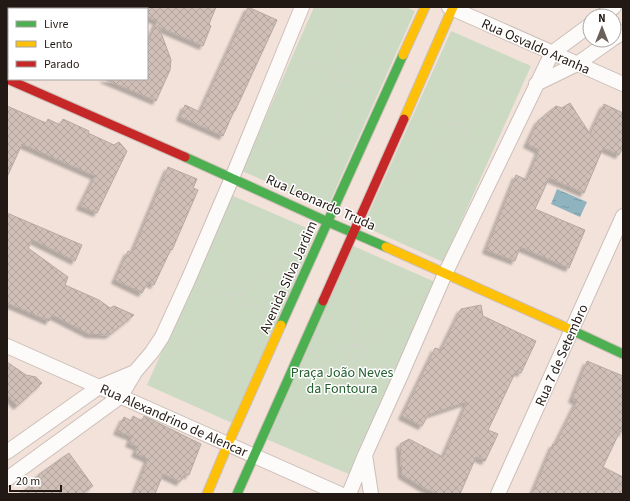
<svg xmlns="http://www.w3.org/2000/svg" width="630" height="501" viewBox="0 0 630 501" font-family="'Source Sans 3',sans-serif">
<defs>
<pattern id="water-ripples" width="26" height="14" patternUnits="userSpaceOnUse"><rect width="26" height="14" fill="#8fb4c0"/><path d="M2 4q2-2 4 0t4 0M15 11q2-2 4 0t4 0" fill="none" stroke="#7b9aa4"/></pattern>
<pattern id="building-cross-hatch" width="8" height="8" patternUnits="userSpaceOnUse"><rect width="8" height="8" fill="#d0bfb6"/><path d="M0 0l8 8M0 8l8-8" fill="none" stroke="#b2a49c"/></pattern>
<filter id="shadow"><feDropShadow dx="-3.5" dy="3.5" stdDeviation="1" flood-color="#0004"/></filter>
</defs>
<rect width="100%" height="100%" fill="#f2e2da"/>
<path fill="#cddac3" d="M314,7H406L415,11L327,208L242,171Z
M451,31L531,66L443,262L363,226Z
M231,195L316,232L232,423L147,385Z
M351,245L435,282L351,475L266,439Z"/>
<path fill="url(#water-ripples)" d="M557,189L587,202L580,217L551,204Z"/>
<path fill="url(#building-cross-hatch)" stroke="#b5a9a3" filter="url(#shadow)" d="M125,7H216L209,24L211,26L203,46L159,27L171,60L170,70L156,101L104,79H147V44L157,21L147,17V9H129Z
M248,7L277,20L235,111H234L223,136L180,117L185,105L200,112Z
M570,103L590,134L604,104L623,113V147L619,155L603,148L584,193L549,178L535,209L585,230L569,268L520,247L515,261L486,250L516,175L527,180L539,150L527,144L538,121L556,106L562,108Z
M7,106L46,123L48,119L60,125L63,119L89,131L88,133L114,145L119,142L127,151L97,213L80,206L95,176L22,144L7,177Z
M168,167L197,179L193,188L198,190L172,250L171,249L154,285L148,282L142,293L115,280L128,251L132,253Z
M7,213L82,245L75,261L33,240L28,248L68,277L65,285L99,300L110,308L114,306L134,315L109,335L89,334L52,315L49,321L7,303Z
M481,305L483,316L536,341L521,373L516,371L488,430L498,434L485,461L476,457L460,494H438L424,488L402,475L400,444L409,439L443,457L467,402L428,415L422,426L402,416L435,348L441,350L461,309Z
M587,361L623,376V433L620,431L603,467L623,477V494H532L553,444L555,445L577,401L572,399Z
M7,362L26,375L36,377L42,383L17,406L7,395Z
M133,416L142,421L144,416L201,444L189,475H184L180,482L163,474L155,494H134L148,459L135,453L138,447L129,443L132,437L117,431L124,417L131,421Z
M69,453L93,486L81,494H19L40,479L38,475Z"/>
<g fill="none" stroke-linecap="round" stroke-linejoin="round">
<defs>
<path id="street" d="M449,7L623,84
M602,16L614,7
M614,38L623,32
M536,84L577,64L611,40
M7,346L340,494
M7,452L99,387L135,372
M365,455L371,494
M7,479L121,396L135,372L152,352L162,337L189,278L232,178L302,7
M349,494L365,455L401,375L445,274L552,53L590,25
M498,494L623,216"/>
<path id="fast" d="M185,157L328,222L386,247
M281,325L403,55
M567,328L623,354
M237,494L323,301"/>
<path id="slow" d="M403,55L425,7
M404,119L453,7
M386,247L567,328
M207,494L228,444L281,325"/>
<path id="jam" d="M7,79L185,157
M323,301L404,119"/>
</defs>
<use href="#street" stroke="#ccbfb8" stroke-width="16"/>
<use href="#fast" stroke="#ccbfb8" stroke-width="11"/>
<use href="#slow" stroke="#ccbfb8" stroke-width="11"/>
<use href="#jam" stroke="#ccbfb8" stroke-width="11"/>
<path stroke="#d5d0ce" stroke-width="2.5" stroke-dasharray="1 3" stroke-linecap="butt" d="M330,7L340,67
M454,51L457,123
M297,58L333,72
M332 75a8 8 0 1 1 16 0a8 8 0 1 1-16 0Z
M346,70L396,27
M347,79L370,90
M423,114L451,128
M450 130a7 7 0 1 1 14 0a7 7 0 1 1-14 0Z
M463,125L522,77
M464,133L491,146
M261,150L335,80
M333,166L340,83
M389,196L452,135
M234,215L237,292
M449,227L458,137
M353,278L354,346
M202,284L232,297
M231 299a6 6 0 1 1 12 0a6 6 0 1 1-12 0Z
M242,295L295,250
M243,302L268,313
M324,339L348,350
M348 352a7 7 0 1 1 14 0a7 7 0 1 1-14 0Z
M360,348L417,299
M360,356L387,368
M168,358L233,303
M232,390L237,305
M292,416L350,357
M350,448L354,359"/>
<use href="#street" stroke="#fdfbf9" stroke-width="14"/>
<use href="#fast" stroke="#4caf50" stroke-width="9"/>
<use href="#slow" stroke="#ffc107" stroke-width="9"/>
<use href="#jam" stroke="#c62828" stroke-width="9"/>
</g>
<g text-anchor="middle" stroke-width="3" stroke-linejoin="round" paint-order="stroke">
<g font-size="14" fill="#231914" stroke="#fff">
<text transform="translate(536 46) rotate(24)" y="5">Rua Osvaldo Aranha</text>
<text transform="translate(321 202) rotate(24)" y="5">Rua Leonardo Truda</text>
<text transform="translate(288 277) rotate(-66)" y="5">Avenida Silva Jardim</text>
<text transform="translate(561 355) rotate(-66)" y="5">Rua 7 de Setembro</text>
<text transform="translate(174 420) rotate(24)" y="5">Rua Alexandrino de Alencar</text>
</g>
<g font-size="14" fill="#24602f" stroke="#fff">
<text x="342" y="377">Praça João Neves<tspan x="342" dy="16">da Fontoura</tspan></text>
</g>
</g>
<rect width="630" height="501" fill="none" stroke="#231914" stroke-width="16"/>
<rect x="8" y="8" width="140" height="72" fill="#ffffff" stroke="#a7a3a1"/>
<rect x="16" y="21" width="20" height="6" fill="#4caf50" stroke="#a7a3a1"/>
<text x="44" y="28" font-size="12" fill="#231914">Livre</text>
<rect x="16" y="41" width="20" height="6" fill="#ffc107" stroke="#a7a3a1"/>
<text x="44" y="48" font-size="12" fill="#231914">Lento</text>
<rect x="16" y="61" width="20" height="6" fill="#c62828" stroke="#a7a3a1"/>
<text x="44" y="68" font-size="12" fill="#231914">Parado</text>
<g transform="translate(602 28)"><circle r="19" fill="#ffffff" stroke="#a7a3a1"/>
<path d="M0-3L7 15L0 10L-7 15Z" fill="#6b5f59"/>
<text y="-6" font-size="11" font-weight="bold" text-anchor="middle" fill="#231914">N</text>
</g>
<path d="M10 485v6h51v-6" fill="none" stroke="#231914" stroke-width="2"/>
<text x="16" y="485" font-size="12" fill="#231914" stroke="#ffffff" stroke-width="3" paint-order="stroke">20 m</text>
</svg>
